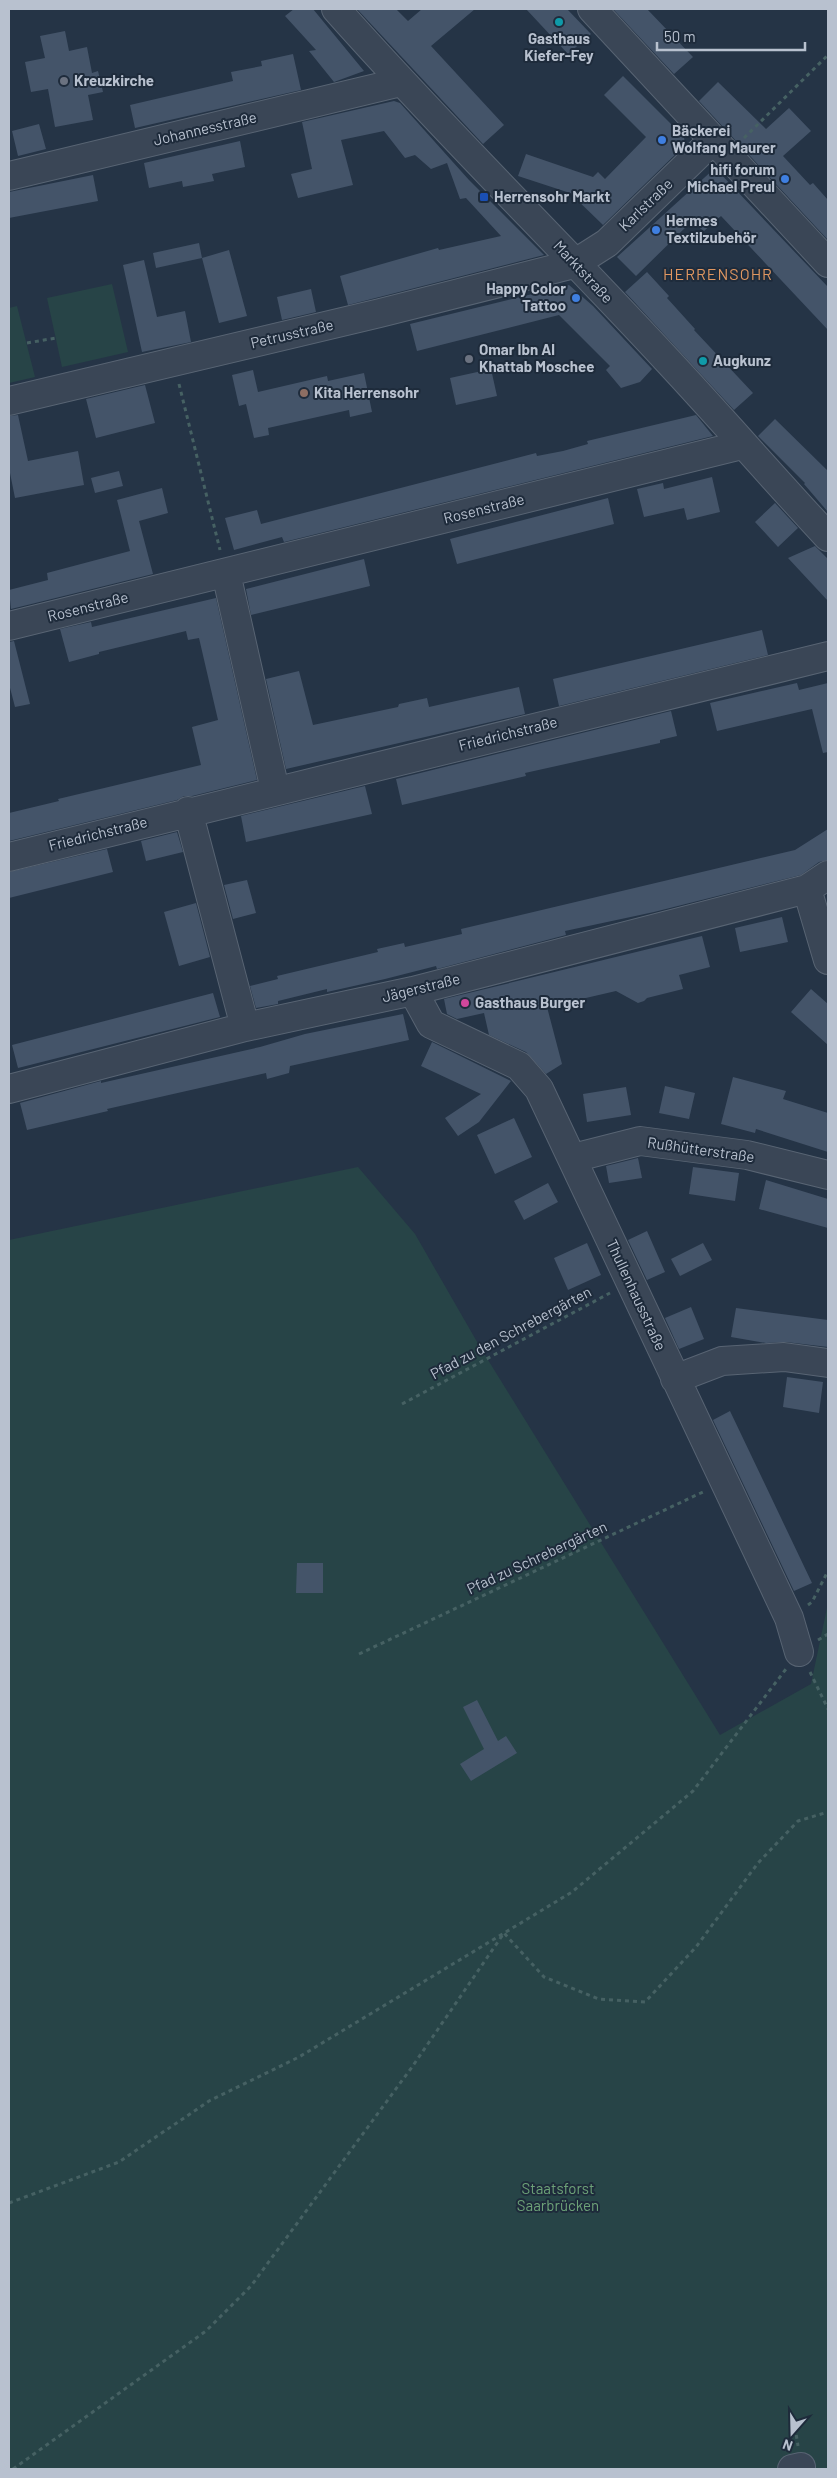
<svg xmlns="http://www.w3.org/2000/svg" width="837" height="2478" viewBox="0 0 837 2478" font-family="Barlow,sans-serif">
<rect width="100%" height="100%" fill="#253446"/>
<path fill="#274447" d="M112,284L128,352L62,367L47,298Z
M17,306L35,377L9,383V308Z
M358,1167L415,1234L480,1347L720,1735L811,1684L828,1603V2469H9V1240Z"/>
<path fill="#445469" d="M294,9H313L364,71L334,82L309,51L316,50L285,16Z
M357,9H396L408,21L422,9H475L431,46L504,125L483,144Z
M526,9H567L591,34L568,54Z
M613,9H647L693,57L674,74Z
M65,31L69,51L87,47L92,73L98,71L103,92L88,95L93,120L55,127L48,89L31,92L25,62L45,58L40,36Z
M293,54L301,90L135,128L130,105L233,81L231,72L262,66L261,61Z
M623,76L684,137L685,145L603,225L570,193L518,176L526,154L593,177L598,172L605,179L646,137L604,95Z
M718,82L766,129L789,108L811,131L783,156L810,185L813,183L828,200V240L699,101Z
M394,101L400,103L469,180L544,255L348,305L340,276L438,248L439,250L501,236L466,198L460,199L447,163L431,169L415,155L405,158L384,131L341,140L353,185L298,198L291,174L312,169L302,122Z
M39,124L46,149L18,156L12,131Z
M240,141L245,167L212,174L214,181L183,187L182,181L149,188L144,163Z
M715,168L828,287V330L721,216L704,231L691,222L636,276L617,257Z
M93,175L98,201L9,218V192Z
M199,243L202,258L156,268L153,253Z
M229,250L247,316L219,323L202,258Z
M144,260L157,317L185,311L191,342L142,352L123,265Z
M647,272L669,296L667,298L695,329L694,330L753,393L734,410L625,292Z
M569,285L593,306L652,369L640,382L621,388L606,370L610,366L559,315L417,351L410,324Z
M311,289L316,312L282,320L277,297Z
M491,369L497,396L456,405L450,378Z
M253,370L258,392L327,376L328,381L364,373L372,412L350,417L349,410L268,428L269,435L254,438L246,404L239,406L232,375Z
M145,385L155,423L96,438L86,399Z
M18,415L28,461L78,451L84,485L15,498L9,468V416Z
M696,415L713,436L284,542L282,537L234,550L225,518L257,510L261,524L536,453L537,456L563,451L588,444L587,441Z
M775,419L828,471V512L804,484L805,483L758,436Z
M119,471L123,486L95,493L91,478Z
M712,477L720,512L687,520L684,508L644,517L637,489L663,483L664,489Z
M162,488L168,513L139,521L153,574L11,609L9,590L48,580L47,573L130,551L117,500Z
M608,498L614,524L457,564L450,539Z
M775,503L798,528L778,547L755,522Z
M815,546L828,559V601L788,558Z
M364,559L370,586L251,615L246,589Z
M216,598L257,780L192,796H184L177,800L9,841V813L59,801L58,799L201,765L192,727L218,720L199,638L188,640L186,631L99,652V654L69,662L60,629L91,622L92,627Z
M762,630L768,655L559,706L553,679Z
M14,641L30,704L15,707L9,684V642Z
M299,671L313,725L398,707L399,704L427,698L429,707L519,687L525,714L286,769L266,679Z
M797,683L799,690L828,683V752L823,753L812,709L717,731L710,703Z
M671,711L677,736L660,740V743L525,773L526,776L402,805L396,779Z
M365,786L372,814L246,842L241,816Z
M828,829V860L819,862L801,875L654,912L565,931L566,935L437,969L436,966L385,979L327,992V989L278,1001V1004L256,1008L250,986L278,979L277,976L378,952L377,949L404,943L405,947L462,934L461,929L795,850Z
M177,832L183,852L146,861L141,841Z
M107,849L113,872L9,898V872Z
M247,880L256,913L233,919L224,885Z
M196,903L210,957L179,966L164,912Z
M782,917L788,942L740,952L735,928Z
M702,936L710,967L679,975L683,989L647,998L644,1001L638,1003L616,991L547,1007L562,1064L546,1074L526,1052L489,1035L484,1013L457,1019L447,1014L444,999Z
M811,989L828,1004V1045L791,1012Z
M213,993L220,1017L18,1068L12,1045Z
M403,1014L409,1040L290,1066L289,1073L267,1079L266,1073L107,1109L108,1111L27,1130L20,1103L101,1081V1083L260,1047L305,1034Z
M432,1042L511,1081L479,1122L458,1136L445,1118L481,1094L421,1066Z
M733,1077L786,1091L783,1099L828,1113V1152L756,1129L755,1133L721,1124Z
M665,1086L695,1093L689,1119L659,1113Z
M626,1087L631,1115L587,1122L583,1094Z
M514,1118L532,1157L495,1174L477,1135Z
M638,1158L642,1178L609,1183L606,1166Z
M693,1167L739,1173L735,1201L689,1194Z
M766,1180L828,1199V1228L759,1209Z
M548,1183L558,1202L524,1220L514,1201Z
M647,1231L665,1272L647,1280L628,1240Z
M587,1243L601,1275L568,1290L554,1258Z
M703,1243L712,1260L680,1276L671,1259Z
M691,1307L704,1339L679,1349L665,1318Z
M736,1308L828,1320V1347L786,1342L766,1343L731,1337Z
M787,1377L823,1382L819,1413L783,1407Z
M730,1411L812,1583L794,1591L713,1420Z
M297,1563H323V1593H296Z
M477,1700L498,1741L506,1736L517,1753L471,1781L460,1764L484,1749L463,1707Z"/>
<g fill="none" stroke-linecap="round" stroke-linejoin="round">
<defs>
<path id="minor" d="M336,9C443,130 558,242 668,361C722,419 774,479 828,537
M592,9L828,263
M9,176L401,82
M9,401L380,313L574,264L607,243L714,139
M226,573L275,790
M9,626L742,445
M188,811L245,1027
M9,857L828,656
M807,889L828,960
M413,991L431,1024L519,1066L539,1089L789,1618L799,1652
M9,1089L245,1027L413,991L807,889L828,875
M573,1158L640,1141L747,1155L828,1175
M675,1379L722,1361L784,1357L828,1363
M792,2469L801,2467"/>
</defs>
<use href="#minor" stroke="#586473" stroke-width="30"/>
<path stroke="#466163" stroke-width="3" stroke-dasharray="4 4" stroke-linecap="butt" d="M744,138L828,55
M27,343L56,338
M179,384L220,550
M402,1404L610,1293
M808,1605L812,1602L828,1571
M818,1640L828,1634
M359,1654L705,1491
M810,1672L828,1709
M9,2203L119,2162L209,2101L299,2057L572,1892L693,1791L786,1669
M795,2427L798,2446
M13,2469L206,2331L251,2286L412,2067L504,1933L544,1977L599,1999L645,2002L696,1947L758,1863L798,1821L828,1812"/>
<use href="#minor" stroke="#3a4656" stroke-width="28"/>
</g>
<g fill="#0f9aa8" stroke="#1e2b3b" stroke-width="2">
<circle cx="559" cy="22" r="5"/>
<circle cx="703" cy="361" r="5"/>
</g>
<g fill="#6b7280" stroke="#1e2b3b" stroke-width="2">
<circle cx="64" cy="81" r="5"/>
<circle cx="469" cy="359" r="5"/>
</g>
<g fill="#3f7fe0" stroke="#1e2b3b" stroke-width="2">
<circle cx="662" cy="140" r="5"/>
<circle cx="785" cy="179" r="5"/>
<circle cx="656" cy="230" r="5"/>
<circle cx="576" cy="298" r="5"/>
</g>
<rect fill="#1a4fb4" stroke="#1e2b3b" stroke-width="2" x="479" y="192" width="10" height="10" rx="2.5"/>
<circle fill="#8d6e63" stroke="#1e2b3b" stroke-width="2" cx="304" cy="393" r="5"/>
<circle fill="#d1479c" stroke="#1e2b3b" stroke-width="2" cx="465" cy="1003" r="5"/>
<g text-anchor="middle" stroke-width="4" stroke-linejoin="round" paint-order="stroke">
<g font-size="15" font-weight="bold" fill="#b8c1cf" stroke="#1e2b3b" text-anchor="start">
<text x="559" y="44" text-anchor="middle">Gasthaus<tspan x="559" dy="17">Kiefer-Fey</tspan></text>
<text x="74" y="86">Kreuzkirche</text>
<text x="672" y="136">Bäckerei<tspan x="672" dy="17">Wolfang Maurer</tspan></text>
<text x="775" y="175" text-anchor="end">hifi forum<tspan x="775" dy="17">Michael Preul</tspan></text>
<text x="494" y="202">Herrensohr Markt</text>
<text x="666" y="226">Hermes<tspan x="666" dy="17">Textilzubehör</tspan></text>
<text x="566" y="294" text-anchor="end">Happy Color<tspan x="566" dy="17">Tattoo</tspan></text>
<text x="479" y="355">Omar Ibn Al<tspan x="479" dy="17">Khattab Moschee</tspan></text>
<text x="713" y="366">Augkunz</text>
<text x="314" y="398">Kita Herrensohr</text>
<text x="475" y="1008">Gasthaus Burger</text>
</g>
<g font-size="15" fill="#b8c1cf" stroke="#1e2b3b">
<text transform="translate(205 129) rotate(-13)" y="5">Johannesstraße</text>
<text transform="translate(646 205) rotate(-44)" y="5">Karlstraße</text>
<text transform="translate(583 272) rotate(47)" y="5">Marktstraße</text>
<text transform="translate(292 334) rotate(-13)" y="5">Petrusstraße</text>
<text transform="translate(484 509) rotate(-14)" y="5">Rosenstraße</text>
<text transform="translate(88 607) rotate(-14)" y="5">Rosenstraße</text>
<text transform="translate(508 734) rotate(-14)" y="5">Friedrichstraße</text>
<text transform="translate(98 834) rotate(-14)" y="5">Friedrichstraße</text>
<text transform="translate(421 988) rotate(-14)" y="5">Jägerstraße</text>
<text transform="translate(701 1150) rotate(8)" y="5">Rußhütterstraße</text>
<text transform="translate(636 1295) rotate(65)" y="5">Thullenhausstraße</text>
<text transform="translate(511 1333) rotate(-28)" y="5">Pfad zu den Schrebergärten</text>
<text transform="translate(537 1558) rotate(-25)" y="5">Pfad zu Schrebergärten</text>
</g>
<g font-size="15" fill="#6da278" stroke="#1e2b3b">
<text x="558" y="2194">Staatsforst<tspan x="558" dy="17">Saarbrücken</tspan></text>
</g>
<g font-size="16" letter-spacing="1" fill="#e19761" stroke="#1e2b3b">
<text x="718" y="280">HERRENSOHR</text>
</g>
</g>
<rect width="837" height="2478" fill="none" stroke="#b8c1cf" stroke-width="20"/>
<g transform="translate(792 2433) rotate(200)" stroke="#1e2b3b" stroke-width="4" paint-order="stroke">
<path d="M0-4L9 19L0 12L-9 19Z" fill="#b8c1cf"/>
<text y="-8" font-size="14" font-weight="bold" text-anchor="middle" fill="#b8c1cf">N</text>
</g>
<path d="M657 42v8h148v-8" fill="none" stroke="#b8c1cf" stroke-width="2.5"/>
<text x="664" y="42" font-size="15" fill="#b8c1cf" stroke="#1e2b3b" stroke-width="4" paint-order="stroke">50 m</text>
</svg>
